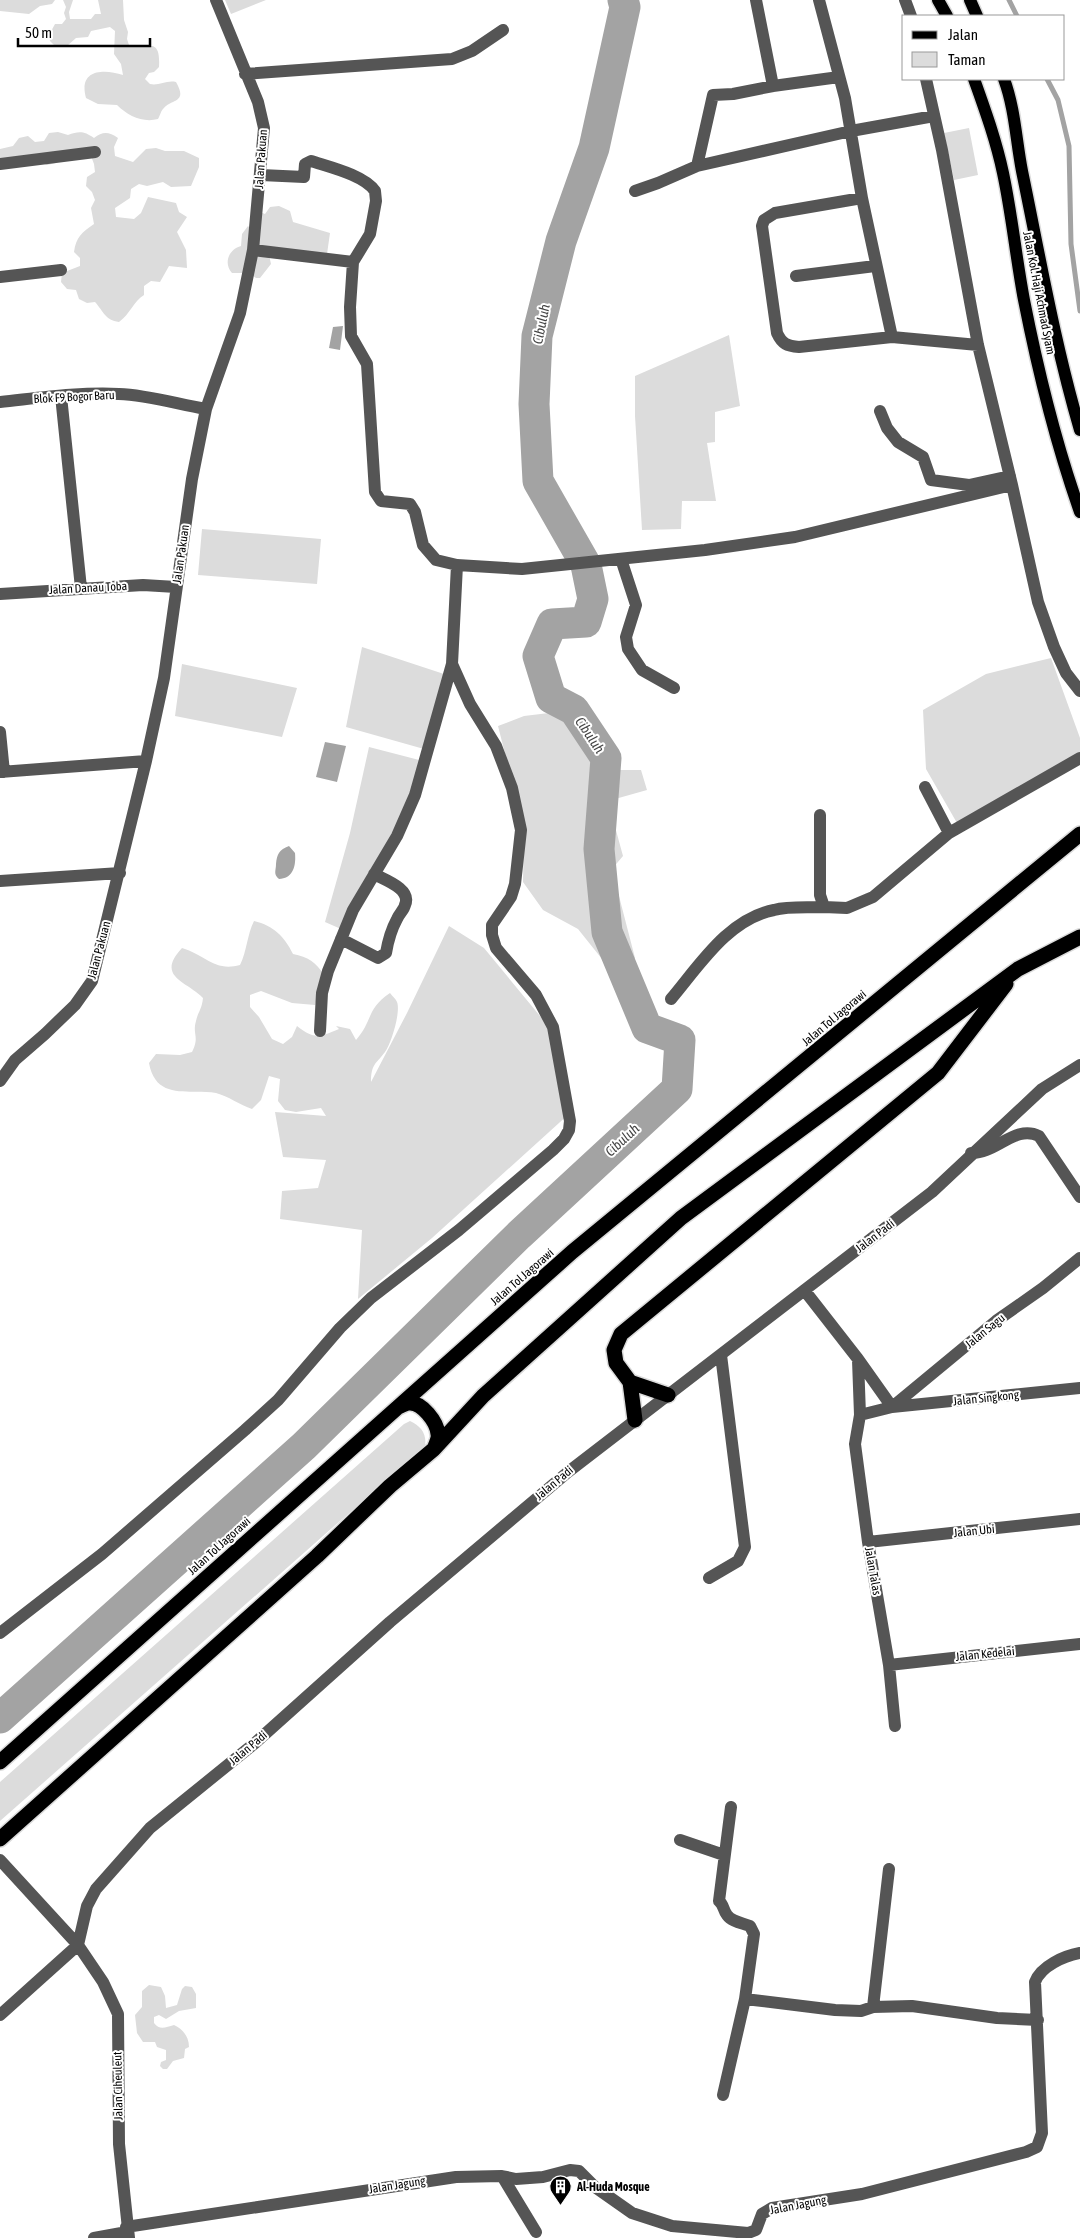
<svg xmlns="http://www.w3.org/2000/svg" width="1080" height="2238" viewBox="0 0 1080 2238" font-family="'Asap Condensed',sans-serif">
<rect width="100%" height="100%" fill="#fff"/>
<path fill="#dcdcdc" d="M0,0H55L52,4L40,6L29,14L0,11Z
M63,0H73L69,12L70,19H91L95,14H101L98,0H123L124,20L128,32L127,39L129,45C144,52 161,33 159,67L154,72L149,73L145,79L150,84C159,86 166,80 176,82C188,103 172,99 164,108C161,110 160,116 158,119C143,123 128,116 117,105L98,104L86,98C78,69 104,69 123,75L121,64L114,54L115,31L110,27L91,31L88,37L76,38L67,46L54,45L50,41L49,35L55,24H62L66,19L64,13L66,7Z
M225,0H266L231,14Z
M969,128L978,175L954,180L944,133Z
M58,132L68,135C79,131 84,131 94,138C103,131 109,132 118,138L114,147L115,156L133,162L146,149L156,148L165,151H184L199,158V167L191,186L171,187L163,182L147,186L139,184L131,189L130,198L115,208L116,217L134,219L141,213L148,197L176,203L179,212L187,217L177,232L186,250L187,268L169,266L160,282L151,281L144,286V295C133,302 130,314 119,322C105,320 104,312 95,302L87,303L79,299L76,290L67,289L61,282L62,273L80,266V258L74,252C76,237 82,232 94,224L91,208L95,200L92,192L86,186L87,177L95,172L94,164L91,156L64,159L56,163L47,165L39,162L0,167V149L13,146L19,138L28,136L35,142L44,141L49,133Z
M279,206L290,211L293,222L330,233L327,254L269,255L271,264L260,278H256L249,273H232C223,263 229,249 241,246L242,234L248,226L251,229L260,212L265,214L270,207Z
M729,335L740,406L715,412V442L707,443L716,501H682L681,529L642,530L635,416V376Z
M202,529L321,539L317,584L198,575Z
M362,647L444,674L424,749L346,727Z
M1051,658L1080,738V756L957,823L926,769L923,710L986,674Z
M182,664L297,688L282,737L175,716Z
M574,710L607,735L614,770H641L647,790L608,801L623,856L612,869L635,958L610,969L578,929L543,910L523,882L524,828L498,726L524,716Z
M369,747L423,761L402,817L341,929L325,922L350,833Z
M254,921C274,926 284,936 293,954C308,957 316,962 324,975L315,1005L292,1003L261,991L250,995V1007L259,1017L272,1039L283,1044L292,1037L297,1026C315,1040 319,1037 339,1029L336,1026L350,1029L356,1040C373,1021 366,1009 390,993C392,996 396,999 397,1002C401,1012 391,1044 385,1052C376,1064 371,1064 371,1082L407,1013L449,926L484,948L554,1033L570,1113L432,1238L358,1299L362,1230L280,1219L282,1191L318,1188L326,1160L283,1157L275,1112L326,1116L321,1108L296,1112L285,1110L278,1101L280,1079L269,1076L261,1100L252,1109C240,1105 228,1096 216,1093C191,1088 156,1102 149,1063L156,1054L180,1055L192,1052C200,1036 192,1035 196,1021C198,1012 202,1009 203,998C187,981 155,977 182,948C206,955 214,972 240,965C247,951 247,935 254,921Z
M410,1421C421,1426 427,1434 425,1446L0,1821V1782L404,1424Z
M149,1985L161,1987L165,1996L166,2008L177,2005L182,1989L185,1986L192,1987L196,1994V2008L179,2011L166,2019L159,2015L154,2017V2023C160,2031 166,2027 174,2025C183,2029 189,2037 189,2047L185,2049L184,2058L173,2061L167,2069H163L160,2066L161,2062L166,2060V2050L157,2047L155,2042H143L137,2033L135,2015L142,2007V1991Z"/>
<path fill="#a3a3a3" d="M343,326L340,350L329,348L333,327Z
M325,742L346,746L337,782L316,777Z
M289,846L295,853C296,865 294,878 279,879C273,874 276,871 276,864C277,854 279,850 289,846Z"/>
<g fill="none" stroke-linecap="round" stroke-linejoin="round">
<path stroke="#a3a3a3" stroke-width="5" d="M1009,0L1017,16
M1047,79L1058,100L1069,146L1071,244L1080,311"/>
<path stroke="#a3a3a3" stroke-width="31" d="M0,1718L304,1446L519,1235L677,1089L680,1040L647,1028L607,932L599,849L606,758L574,710L551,698L538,656L552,624L586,622L593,599L586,565L538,481L534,404L537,336L561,241L594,148L625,7L623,0"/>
<defs>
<path id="major" d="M938,0L947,16
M970,0L977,16
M974,79C985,110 996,140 1003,173C1012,215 1016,258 1024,300C1038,371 1056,444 1080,512
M1004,79C1015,109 1016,140 1022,171C1040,258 1055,345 1080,430"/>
<path id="highway" d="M630,1382L635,1420
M668,1395L630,1382L616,1363L614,1350L621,1334L938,1073L1006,984
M398,1407C401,1406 406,1403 409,1403C422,1402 437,1422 438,1434C439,1438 436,1444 434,1449
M0,1762L572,1252L1080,834
M0,1839L317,1556L390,1486L434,1449L483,1396L681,1218L1018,969L1080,937"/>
</defs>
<use href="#major" stroke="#dbdbdb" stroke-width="15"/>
<use href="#highway" stroke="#dbdbdb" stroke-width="18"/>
<path stroke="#555" stroke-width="12" d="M756,0L773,86
M819,0L845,98L862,198L892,337
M905,0L911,16
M245,74L452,59L472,51L503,30
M926,79L942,150L978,345L1012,485L1038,602L1054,647L1066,673L1080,691
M0,164L95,152
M697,166L713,95L733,94L773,86L839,77
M261,175L304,177L305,164L311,161C329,167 364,175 375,191L376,201L370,234L353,262L350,307L351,336L367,364L375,492L381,501L410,504L415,512L423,545L436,560L457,565L522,569L705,550L795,537L1012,485
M635,191L658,183L697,166L851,131L934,116
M862,198L775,213L764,220L762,226L777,333C782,344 787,346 799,347L892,337L978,345
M253,250L353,262
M796,276L875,266
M0,277L61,270
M61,396L81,588
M0,402C39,398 79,392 119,394C148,395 177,404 206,409
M880,411L887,428L898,442L923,457L931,480L969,485L1010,476
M621,559L636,605L626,637L628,649L642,670L674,688
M0,594L143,585L176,587
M0,732L4,772
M0,772L146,761
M925,787L949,833
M820,815V895L824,907L847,908L873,897L949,833L1080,758
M0,881L120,873
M341,939L378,958L386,953C388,941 391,930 397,919C399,914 404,910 405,905C412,889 385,880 374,874
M671,999C699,966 728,919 774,910C789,906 808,908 824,907
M320,1031L322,993L328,971L353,910L397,836L415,795L452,664L457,565
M0,1081L15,1060L45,1034L75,1005L92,981L146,761L164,678L192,479L206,409L240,313L253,250L264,128L258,102L216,0
M971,1153C996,1154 1015,1124 1039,1136L1080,1197
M805,1291L858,1359L892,1407
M858,1360L860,1415
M892,1407L996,1321L1043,1288L1080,1258
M868,1542L1080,1519
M709,1578L738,1561L745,1547L721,1355
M0,1633L102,1554L245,1430L278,1400L340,1328L371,1298L459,1230L553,1150L564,1139L569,1130L570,1121L553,1027L536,995L496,948L492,935V925L511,897L515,884L521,830L512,788L496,746L470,704L452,664
M889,1665L1080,1644
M895,1726L889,1665L868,1542L855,1444L860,1415L892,1407L1080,1388
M680,1840L724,1855
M0,1860L78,1945L103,1982L118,2014L119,2144L129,2238
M78,1945L87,1906L96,1889L150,1828L255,1743L390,1622L568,1472L932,1192L1042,1089L1080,1065
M745,1999L835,2010L861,2011L873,2007L912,2006L997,2018L1038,2020
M873,2007L889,1869
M0,2015L78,1945
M723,2095L745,1999L754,1934L750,1926C743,1923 732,1922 727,1915C723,1910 724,1905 719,1901L731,1807
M502,2176L536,2232
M126,2227L456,2177L502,2176L516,2179L543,2177L570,2170L579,2171L595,2187L632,2213L672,2226L748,2233L756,2230L762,2214L772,2208L862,2194L1026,2152L1037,2147L1042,2133L1035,1982C1041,1966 1064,1956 1080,1953
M94,2238L127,2232"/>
<use href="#major" stroke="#000" stroke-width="12"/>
<use href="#highway" stroke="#000" stroke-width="15"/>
</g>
<defs>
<symbol id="building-pin" viewBox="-11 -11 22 30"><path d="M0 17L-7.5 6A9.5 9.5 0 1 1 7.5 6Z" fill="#000" stroke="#fff"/><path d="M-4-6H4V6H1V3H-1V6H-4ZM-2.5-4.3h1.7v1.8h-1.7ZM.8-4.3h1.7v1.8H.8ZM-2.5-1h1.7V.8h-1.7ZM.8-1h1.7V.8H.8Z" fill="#fff"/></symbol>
</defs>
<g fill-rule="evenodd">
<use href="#building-pin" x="548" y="2174" width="25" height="34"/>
</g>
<g text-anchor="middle" stroke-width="4" stroke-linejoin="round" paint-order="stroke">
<g font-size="12" fill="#000" stroke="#fff">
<text transform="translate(261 159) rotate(-86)" y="4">Jalan Pakuan</text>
<text transform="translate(1039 293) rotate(79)" y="4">Jalan Kol. Haji Achmad Syam</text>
<text transform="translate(74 397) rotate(-3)" y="4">Blok F9 Bogor Baru</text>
<text transform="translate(181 554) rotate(-82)" y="4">Jalan Pakuan</text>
<text transform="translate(88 588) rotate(-3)" y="4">Jalan Danau Toba</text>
<text transform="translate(99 950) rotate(-75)" y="4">Jalan Pakuan</text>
<text transform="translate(834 1018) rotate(-40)" y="4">Jalan Tol Jagorawi</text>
<text transform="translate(875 1236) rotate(-38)" y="4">Jalan Padi</text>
<text transform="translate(522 1277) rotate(-41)" y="4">Jalan Tol Jagorawi</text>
<text transform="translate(985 1331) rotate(-39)" y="4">Jalan Sagu</text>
<text transform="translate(986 1398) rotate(-6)" y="4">Jalan Singkong</text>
<text transform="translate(554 1483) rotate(-40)" y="4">Jalan Padi</text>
<text transform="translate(974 1531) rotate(-6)" y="4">Jalan Ubi</text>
<text transform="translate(219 1546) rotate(-42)" y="4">Jalan Tol Jagorawi</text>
<text transform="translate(873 1571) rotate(80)" y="4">Jalan Talas</text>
<text transform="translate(985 1654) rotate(-6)" y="4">Jalan Kedelai</text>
<text transform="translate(248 1748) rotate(-40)" y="4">Jalan Padi</text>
<text transform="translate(118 2086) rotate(-91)" y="4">Jalan Ciheuleut</text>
<text transform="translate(397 2185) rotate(-9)" y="4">Jalan Jagung</text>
<text transform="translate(798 2205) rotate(-11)" y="4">Jalan Jagung</text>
</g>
<g font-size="12" font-weight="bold" fill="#000" stroke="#fff" text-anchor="start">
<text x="577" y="2191">Al-Huda Mosque</text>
</g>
<g font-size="14" font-style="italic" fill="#444" stroke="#fff">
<text transform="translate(541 324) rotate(-79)" y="5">Cibuluh</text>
<text transform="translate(590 735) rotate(56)" y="5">Cibuluh</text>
<text transform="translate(622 1140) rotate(-43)" y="5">Cibuluh</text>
</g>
</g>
<rect x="902" y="15" width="162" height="65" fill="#ffffff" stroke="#999999"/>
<rect x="912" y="31" width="25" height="8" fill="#000000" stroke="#999999"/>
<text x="948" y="40" font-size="15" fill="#000000">Jalan</text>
<rect x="912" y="52" width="25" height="15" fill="#dcdcdc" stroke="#999999"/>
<text x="948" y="65" font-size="15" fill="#000000">Taman</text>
<path d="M18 38v8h132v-8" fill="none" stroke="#000000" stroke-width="2.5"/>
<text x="25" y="38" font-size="15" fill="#000000" stroke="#ffffff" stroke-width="4" paint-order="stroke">50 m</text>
</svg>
